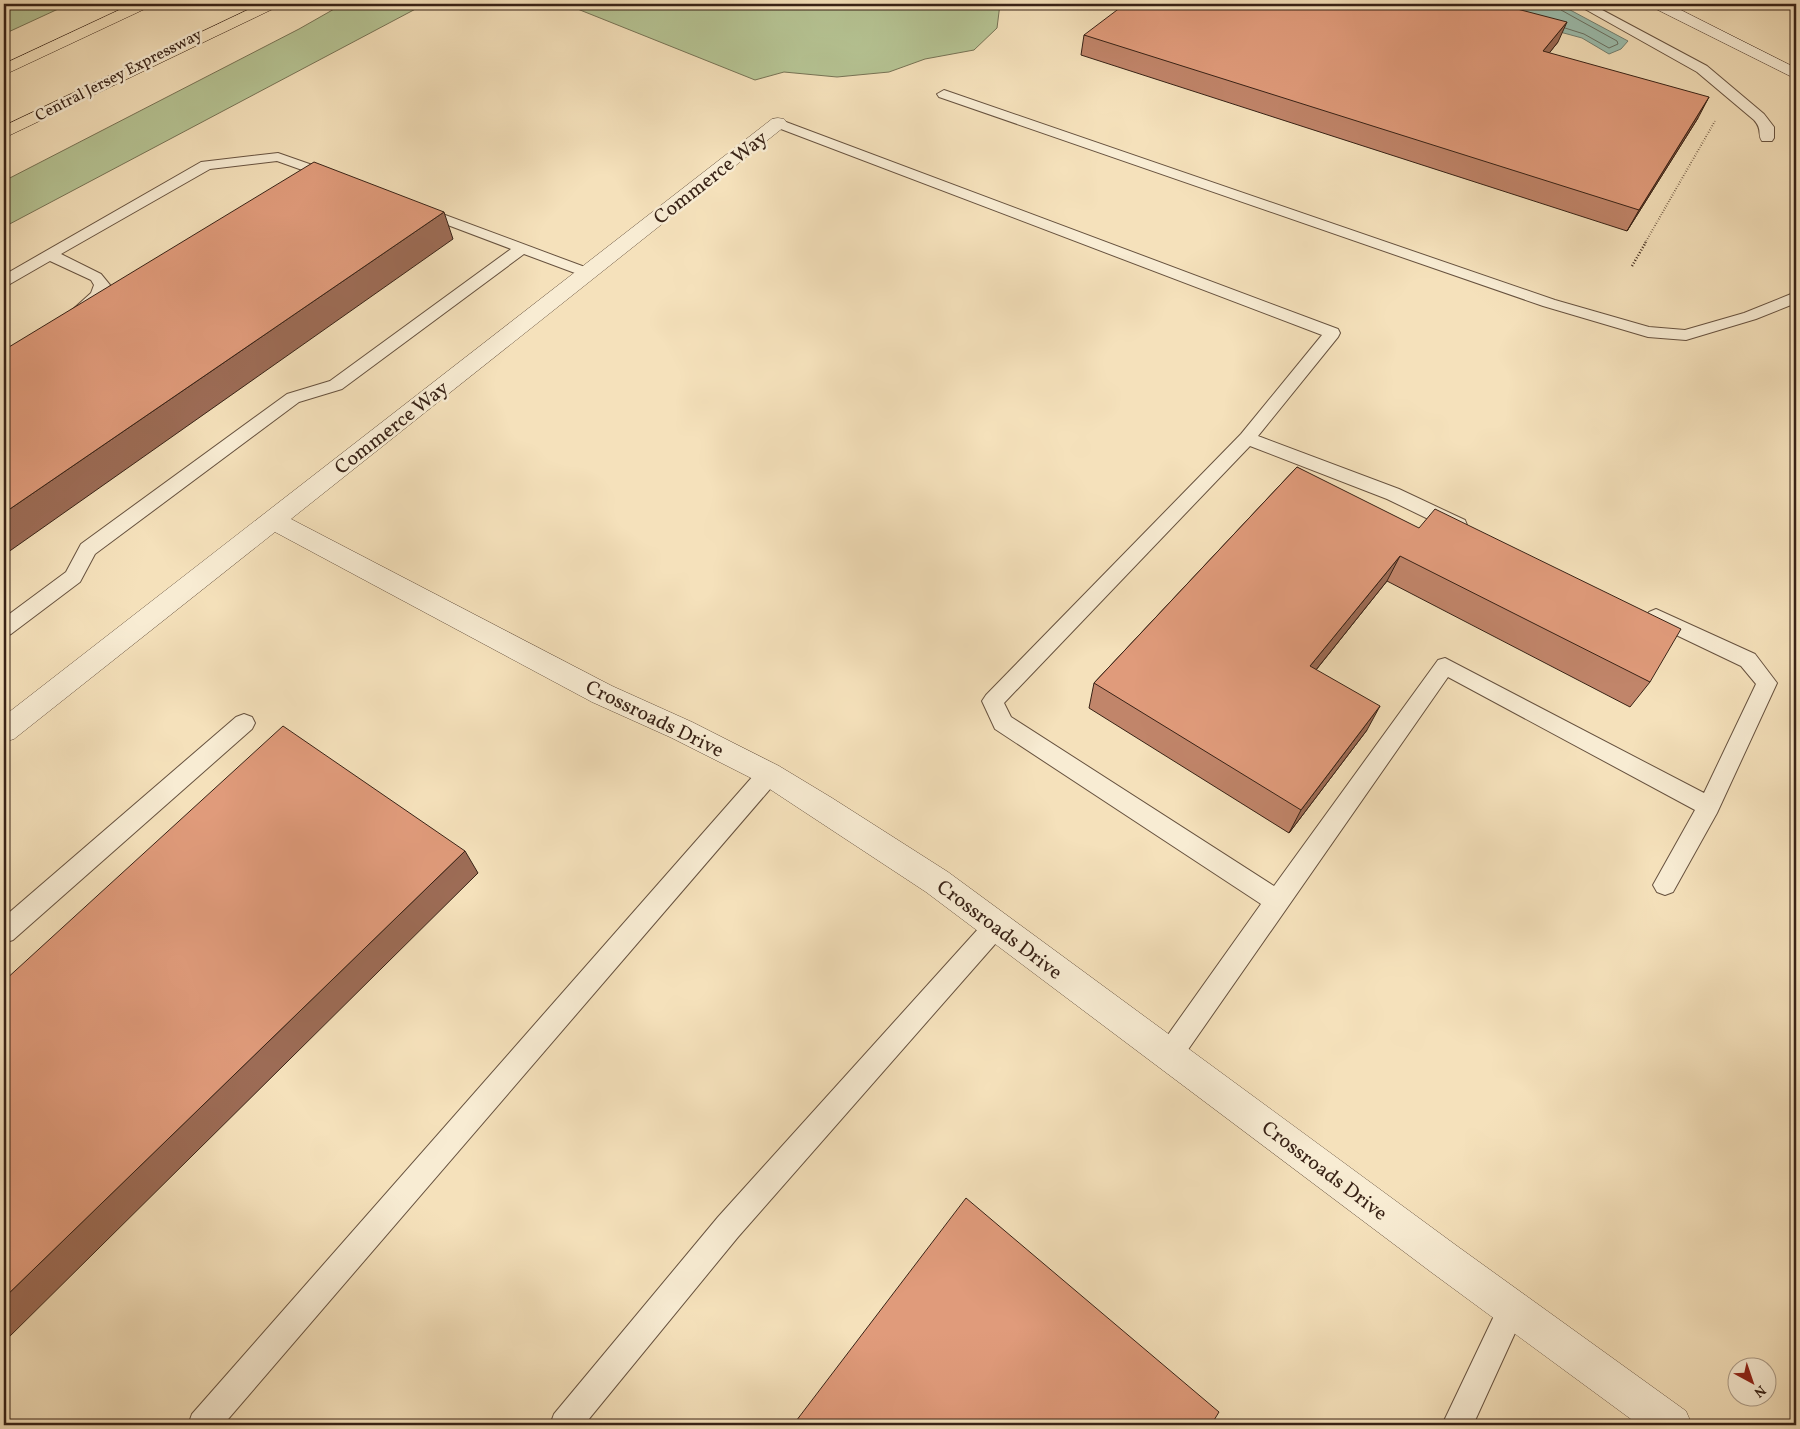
<svg xmlns="http://www.w3.org/2000/svg" width="1800" height="1429" viewBox="0 0 1800 1429" font-family="Vollkorn,serif">
<rect width="100%" height="100%" fill="#f5e1bb"/>
<filter id="stains"><feTurbulence type="fractalNoise" baseFrequency=".004" numOctaves="4"/><feColorMatrix values="0 0 0 0 .2 0 0 0 0 .09 0 0 0 0 .02 0 0 0 .5 -.17"/></filter>
<radialGradient id="worn" r=".72"><stop offset=".6" stop-color="#630" stop-opacity="0"/><stop offset="1" stop-color="#630" stop-opacity=".3"/></radialGradient>
<path fill="#b6c494" stroke="#777355" d="M4,4H69L4,34Z
M343,4H425L4,227V181L299,29Z
M565,4H1000L997,28L974,50L925,59L889,72L837,77L784,72L755,80Z"/>
<path fill="#9cbeae" stroke="#748071" d="M1457,4H1559L1628,41L1621,49L1609,54L1582,38Z"/>
<g fill="none" stroke-linecap="round" stroke-linejoin="round">
<path stroke="#6a7062" stroke-width="1" d="M1559,4L1561,10L1617,41L1618,44L1609,48L1584,34L1565,28"/>
<defs>
<path id="lane" d="M1576,4H1591L1707,66L1764,114L1774,127V138L1772,141H1762C1757,134 1763,130 1754,120L1697,72Z
M944,90L1555,300L1649,327L1685,330L1744,313L1796,292V303L1756,319L1686,340L1648,337L1543,306L939,97L937,94Z
M778,119L1338,329L1340,333L1338,337L1258,436L1399,489L1465,520L1467,525L1465,530L1458,532L1451,530L1387,499L1250,446L1004,703L1011,717L1274,886L1438,660L1445,658L1704,793L1756,684L1741,666L1649,622L1646,617L1649,612L1656,609L1755,654L1777,683L1717,813L1673,892L1665,895L1657,892L1653,885L1695,810L1448,677L1178,1064L1169,1068L1160,1064L1156,1055L1160,1046L1261,904L995,729L982,701L986,695L1241,434L1322,335L773,126L771,123Z
M278,153L338,174L340,177L338,180L333,181L277,161L210,169L61,254L101,274L110,285C105,298 90,319 73,314L71,311L91,293L94,285L91,280L50,261L10,284L4,286V275L201,162Z
M421,206L593,270L596,273L593,276H583L524,254L342,389L299,402L95,554L80,582L11,634L4,637V618L66,572L81,544L287,394L330,381L511,249L416,213L414,210L416,207Z
M244,714L252,717L255,723L252,729L13,940L4,943V917L236,717Z
M769,765L777,767L780,774L777,781L223,1425H188L192,1414L761,767Z
M996,915L1004,918L1008,926L1004,934L738,1237L584,1425H550L554,1414L718,1217L988,918Z
M1512,1295L1522,1299L1526,1309L1473,1425H1442L1502,1299Z"/>
<path id="street" d="M778,118L784,119L787,123L784,127L291,519L612,686L692,722L779,766L832,798L948,872L1457,1246L1686,1411L1692,1425H1639L1431,1272L926,892L759,782L672,738L592,702L275,532L14,739L4,742V716L772,119Z"/>
<path id="secondary" d="M1649,4H1669L1796,68V79L1652,7Z"/>
<path id="highway" d="M132,4H152L149,7L4,75V64Z
M260,4H280L277,7L4,138V126Z"/>
</defs>
<use href="#lane" stroke="#67523f" stroke-width="2"/>
<use href="#street" stroke="#67523f" stroke-width="1"/>
<use href="#secondary" stroke="#382216" stroke-width="1"/>
<use href="#highway" stroke="#382216" stroke-width="1"/>
<path stroke="#382216" stroke-width="2" stroke-dasharray="0.5 2" stroke-linecap="butt" d="M1645,243L1715,121"/>
<path stroke="#382216" stroke-width="2.5" stroke-dasharray="1 2" stroke-linecap="butt" d="M1632,266L1646,242"/>
<use href="#lane" fill="#f8ecd3" fill-rule="evenodd"/>
<use href="#street" fill="#f8ecd3" fill-rule="evenodd"/>
<use href="#secondary" fill="#f8ecd3" fill-rule="evenodd"/>
<use href="#highway" fill="#f5e1bb" fill-rule="evenodd"/>
</g>
<path fill="#c1856a" stroke="#382216" d="M1084,35L1558,42L1549,53L1698,118L1627,231L1081,55Z
M1297,467L1650,682L1630,707L1387,581L1316,670L1367,730L1289,833L1089,708L1094,683Z"/>
<path fill="#9d6c56" stroke="#382216" d="M1567,22L1558,42L1535,71L1543,51Z
M1709,97L1698,118L1627,231L1639,210Z
M444,212L453,239L4,555V513Z
M1400,556L1387,581L1299,691L1310,666Z
M1380,706L1367,730L1289,833L1301,810Z
M465,851L478,873L4,1342V1298Z"/>
<path fill="#e09b7b" stroke="#382216" d="M1125,4H1498L1567,22L1543,51L1709,97L1639,210L1084,35Z
M314,162L444,212L4,513V350Z
M1297,467L1419,528L1435,509L1681,629L1650,682L1400,556L1310,666L1380,706L1301,810L1094,683Z
M283,726L465,851L4,1298V981Z
M966,1198L1219,1412L1211,1425H793Z"/>
<g text-anchor="middle" stroke-width="5" stroke-linejoin="round" paint-order="stroke">
<g font-size="16" fill="#382216" stroke="#f8ecd3">
<text transform="translate(118 74) rotate(-27)" y="6">Central Jersey Expressway</text>
</g>
<g font-size="20" fill="#382216" stroke="#f8ecd3">
<text transform="translate(710 177) rotate(-38)" y="7">Commerce Way</text>
<text transform="translate(391 427) rotate(-38)" y="7">Commerce Way</text>
<text transform="translate(655 718) rotate(26)" y="7">Crossroads Drive</text>
<text transform="translate(1000 929) rotate(37)" y="7">Crossroads Drive</text>
<text transform="translate(1325 1170) rotate(37)" y="7">Crossroads Drive</text>
</g>
</g>
<rect width="1800" height="1429" fill="none" stroke="#f5e1bb" stroke-width="20"/>
<rect x="5" y="5" width="1790" height="1419" fill="none" stroke="#382216" stroke-width="2.5"/>
<rect x="10" y="10" width="1780" height="1409" fill="none" stroke="#382216"/>
<g transform="translate(1752 1382) rotate(140)"><circle r="24" fill="#f8ecd3" stroke="#ab9b87"/>
<path d="M0-4L9 19L0 12L-9 19Z" fill="#8f2418"/>
<text y="-8" font-size="14" font-weight="bold" text-anchor="middle" fill="#382216">N</text>
</g>
<rect width="100%" height="100%" filter="url(#stains)"/>
<rect width="100%" height="100%" fill="url(#worn)"/>
</svg>
